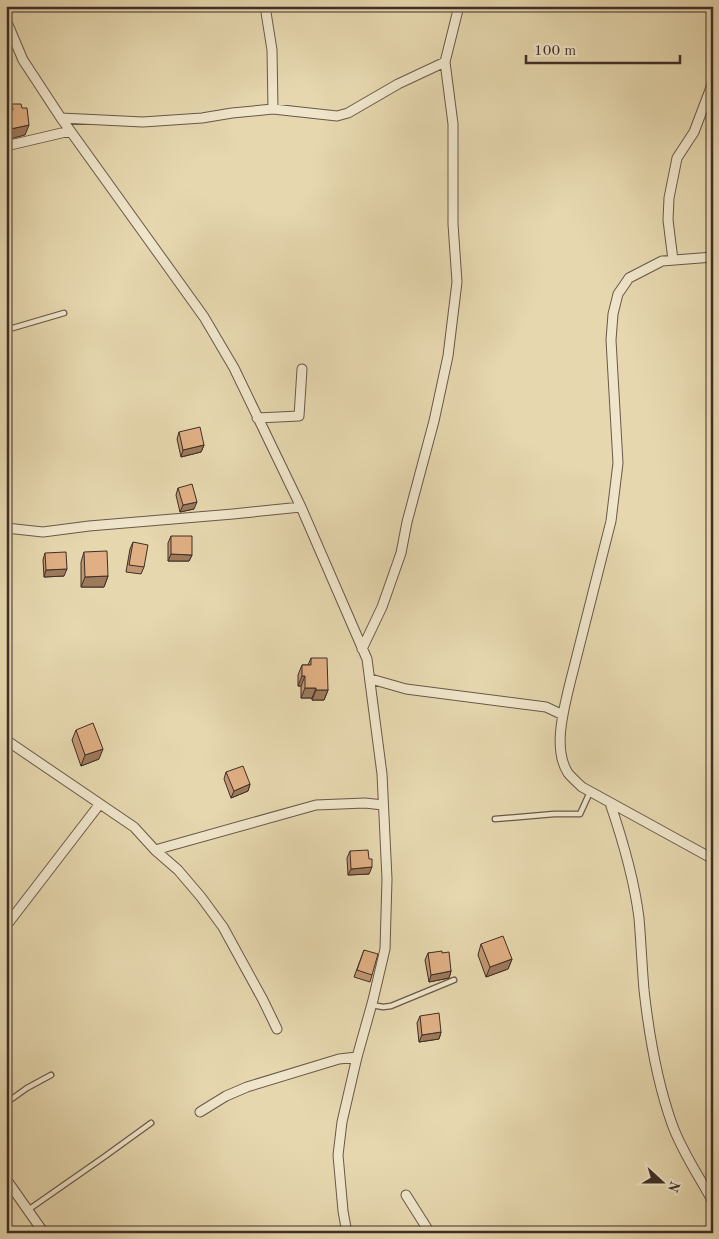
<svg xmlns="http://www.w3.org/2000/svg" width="719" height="1239" viewBox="0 0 719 1239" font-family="'Old Standard TT',serif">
<rect width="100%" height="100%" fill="#e6d7ae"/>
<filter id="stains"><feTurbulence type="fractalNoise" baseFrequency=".004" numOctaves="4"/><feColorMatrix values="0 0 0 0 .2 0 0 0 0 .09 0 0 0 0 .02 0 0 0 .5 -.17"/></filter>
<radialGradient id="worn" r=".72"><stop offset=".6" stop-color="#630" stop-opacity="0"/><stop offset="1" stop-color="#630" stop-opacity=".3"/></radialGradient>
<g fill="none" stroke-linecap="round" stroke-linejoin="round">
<defs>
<path id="lane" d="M6,330L64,313
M495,819L554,814H580L590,792
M372,1005L383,1007L391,1006L454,980
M6,1103L27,1088L51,1075
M28,1210L104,1157L151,1123"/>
<path id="street" d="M265,6L272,50L273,109
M6,20L23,60L61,118L204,317L234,368L301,507L367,659L382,774L387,879L385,949L373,1000L357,1057L342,1122L338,1155L343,1211L347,1233
M61,118L143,122L202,118L232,113L273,109L337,116L348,113L398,84L445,62
M6,146L70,131
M713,257L662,261L629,278L618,294L613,314L611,340L618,463L611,521L569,687C563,712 553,750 568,773C572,778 578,783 582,787L713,859
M673,260L668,220L669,198L677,158L694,132L713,82
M257,418L299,416L302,369
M6,528L43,532L89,526L233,514L301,507
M362,649L382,607L401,553L407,522L434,421L448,356L457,282L453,224V124L445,62L459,6
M371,679L406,689L546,707L563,715
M6,740L134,827L155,850L178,870L201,897L223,927L263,1000L277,1029
M610,803C623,841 634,878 639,918C641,942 642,966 644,990C649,1035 657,1082 672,1124C682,1152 699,1176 713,1202
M155,850L316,805L365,803L383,805
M6,926L99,805
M200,1112L226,1096L247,1087L339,1059L357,1057
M6,1179L44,1233
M406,1195L430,1233"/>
</defs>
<use href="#lane" stroke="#695849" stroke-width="7"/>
<use href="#street" stroke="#695849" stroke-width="11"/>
<use href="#lane" stroke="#efe5ca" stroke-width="4.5"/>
<use href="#street" stroke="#efe5ca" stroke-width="9"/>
</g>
<path fill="#c19672" stroke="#3f2e27" d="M179,432L204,445L201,452L181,457L177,439Z
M178,488L194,509L180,512L176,495Z
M171,536L192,555L189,561H168V543Z
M133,542L144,567L141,574L126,572L130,549Z
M84,552L108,576L104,587H81V562Z
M45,553L64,576L44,577L43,560Z
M311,658L328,690L324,700H312V698H301V686H298V675L302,665H308Z
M76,730L99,759L81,766L72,740Z
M226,772L250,784L248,791L231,798L224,779Z
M350,851L369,859V874L348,875L347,858Z
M481,944L512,959L508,969L486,977L478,955Z
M364,950L372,975L370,982L354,977Z
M428,953H442L451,971L449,978L429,982L425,960Z
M420,1016L441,1032L439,1039L419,1042L417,1023Z"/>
<path fill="#9d7a5c" stroke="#3f2e27" d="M29,125L25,135L6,140V130Z
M204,445L201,452L181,457L183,450Z
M197,502L194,509L180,512L183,505Z
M171,554L192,555L189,561H168Z
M67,569L64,576L44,577L46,570Z
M108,576L104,587H81L85,577Z
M302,676H305L301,686H298Z
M305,688H316L312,698H301Z
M316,690H328L324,700H312Z
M103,749L99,759L81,766L85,755Z
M250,784L248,791L231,798L234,791Z
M372,867L369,874L348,875L351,869Z
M512,959L508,969L486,977L490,967Z
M451,971L449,978L429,982L431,975Z
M441,1032L439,1039L419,1042L422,1035Z"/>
<path fill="#e0af84" stroke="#3f2e27" d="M12,104H21L22,108H27L29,125L6,130V111L13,110Z
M200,427L204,445L183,450L179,432Z
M192,484L197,502L183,505L178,488Z
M171,536H192V555L171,554Z
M133,542L148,545L144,567L129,565Z
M107,551L108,576L85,577L84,552Z
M66,552L67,569L46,570L45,553Z
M311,658H327L328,690H316V688H305V676H302V665H311Z
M93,723L103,749L85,755L76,730Z
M243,766L250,784L234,791L226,772Z
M368,850L369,859H372V867L351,869L350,851Z
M503,936L512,959L490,967L481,944Z
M364,950L378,954L372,975L357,970Z
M442,951V953L449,952L451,971L431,975L428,953Z
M439,1013L441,1032L422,1035L420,1016Z"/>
<rect width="719" height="1239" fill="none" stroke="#e6d7ae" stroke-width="25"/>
<rect x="8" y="8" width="704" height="1224" fill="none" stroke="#3f2e27" stroke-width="2.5"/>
<rect x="12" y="12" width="694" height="1214" fill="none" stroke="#3f2e27"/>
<g transform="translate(662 1182) rotate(111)" stroke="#efe5ca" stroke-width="4" paint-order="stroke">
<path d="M0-4L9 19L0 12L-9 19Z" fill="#3f2e27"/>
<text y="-8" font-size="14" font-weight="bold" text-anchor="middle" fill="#3f2e27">N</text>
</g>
<path d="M526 55v8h154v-8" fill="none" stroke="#3f2e27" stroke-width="2.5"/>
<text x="534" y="55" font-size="15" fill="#3f2e27" stroke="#efe5ca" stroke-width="4" paint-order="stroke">100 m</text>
<rect width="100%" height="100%" filter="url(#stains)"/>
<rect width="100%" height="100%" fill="url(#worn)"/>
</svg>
